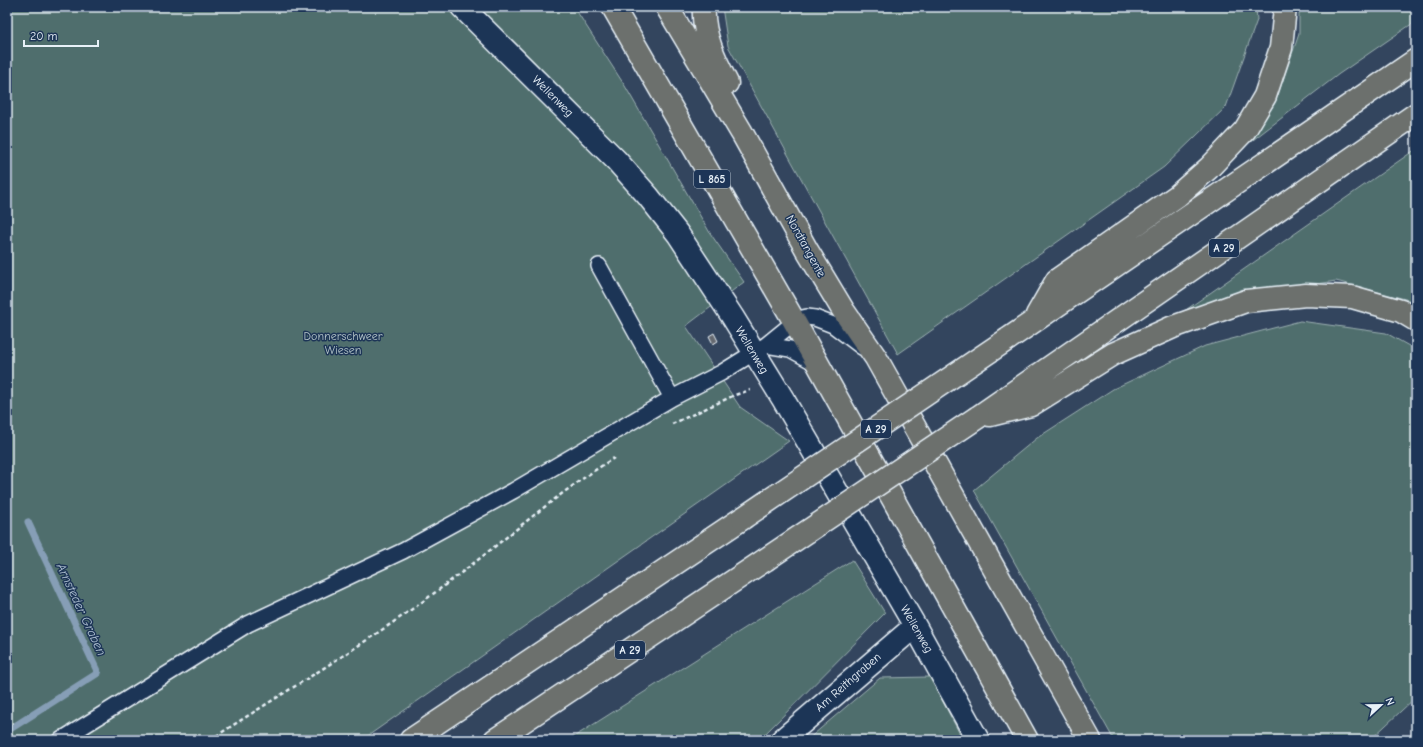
<svg xmlns="http://www.w3.org/2000/svg" width="1423" height="747" viewBox="0 0 1423 747" font-family="'Comic Neue',sans-serif">
<rect width="100%" height="100%" fill="#33455e"/>
<filter id="ink" filterUnits="userSpaceOnUse"><feTurbulence type="fractalNoise" baseFrequency=".025" numOctaves="2"/><feDisplacementMap in="SourceGraphic" scale="8" xChannelSelector="R" yChannelSelector="G"/><feConvolveMatrix kernelMatrix="1 2 1 2 8 2 1 2 1" color-interpolation-filters="sRGB"/></filter>
<g filter="url(#ink)">
<path fill="#4f6e6d" stroke="#9cb0b2" d="M7,7H574L625,86L710,233L744,282L686,326L740,407L789,441L362,740H7Z
M722,7H1256L1257,20L1226,107L1164,167L898,354L728,46Z
M1299,7H1416V21L1339,74L1249,143L1275,103L1299,34Z
M1416,149V305L1409,300L1336,281L1253,294L1170,321Z
M1300,321L1386,333L1416,350V697L1370,740H1114L974,490L1037,438L1113,389L1205,346Z
M852,560L885,613L759,740H569Z
M930,677L963,740H807L880,678Z"/>
<g fill="none" stroke-linecap="round" stroke-linejoin="round">
<path stroke="#869eb6" stroke-width="7" d="M7,731L98,673L28,522"/>
</g>
<path fill="#65696f" stroke="#e8f1f8" d="M714,333L718,341L713,344L709,336Z"/>
<g fill="none" stroke-linecap="round" stroke-linejoin="round">
<defs>
<path id="lane" d="M599,266L672,398
M766,345L790,349L817,364
M61,740L248,624L403,551L513,491L672,398L721,373L766,345L798,319L807,317L815,318L833,325L862,347"/>
<path id="street" d="M462,7L616,160L648,196L678,234L732,316L783,399L915,626L978,740
M782,740L915,626"/>
<path id="highway" d="M613,7L794,321L1027,740
M667,7L742,133L808,252L843,310L876,358L1090,740
M704,7C702,33 715,60 727,83
M1037,315L1057,280L1177,196L1209,168L1245,130L1265,96L1281,48L1285,7
M1008,339L1416,60
M990,415L1031,405L1113,354L1173,327L1246,301L1306,295L1352,297L1401,311L1416,320
M978,417L1416,114
M411,740L743,518
M495,740L765,560"/>
</defs>
<use href="#lane" stroke="#e8f1f8" stroke-width="18"/>
<use href="#street" stroke="#e8f1f8" stroke-width="25"/>
<use href="#highway" stroke="#e8f1f8" stroke-width="25"/>
<path stroke="#e8f1f8" stroke-width="2.5" stroke-dasharray="4 3" stroke-linecap="butt" d="M672,424L735,395L750,390
M210,740C289,689 371,641 445,585C502,543 554,495 614,458"/>
<use href="#lane" stroke="#1d3557" stroke-width="15"/>
<use href="#street" stroke="#1d3557" stroke-width="22"/>
<use href="#highway" stroke="#6c706d" stroke-width="22"/>
<defs>
<path id="highway-bridge" d="M743,518L1008,339
M765,560L978,417"/>
</defs>
<use href="#highway-bridge" stroke="#e8f1f8" stroke-width="25" stroke-linecap="butt"/>
<use href="#highway-bridge" stroke="#6c706d" stroke-width="22"/>
</g>
</g>
<g text-anchor="middle" stroke-width="3" stroke-linejoin="round" paint-order="stroke">
<g fill="#1d3557" stroke="#abb9c8" stroke-width="1">
<rect x="694" y="170" width="36" height="18" rx="3"/>
<rect x="1209" y="239" width="30" height="18" rx="3"/>
<rect x="861" y="420" width="30" height="18" rx="3"/>
<rect x="615" y="641" width="30" height="18" rx="3"/>
</g>
<g font-size="11" font-weight="bold" fill="#e8f1f8">
<text x="712" y="183">L 865</text>
<text x="1224" y="252">A 29</text>
<text x="876" y="433">A 29</text>
<text x="630" y="654">A 29</text>
</g>
<g font-size="12" fill="#e8f1f8" stroke="#1d3557">
<text transform="translate(553 96) rotate(45)" y="4">Wellenweg</text>
<text transform="translate(806 246) rotate(61)" y="4">Nordtangente</text>
<text transform="translate(752 350) rotate(59)" y="4">Wellenweg</text>
<text transform="translate(917 629) rotate(60)" y="4">Wellenweg</text>
<text transform="translate(848 682) rotate(-41)" y="4">Am Reithgraben</text>
</g>
<g font-size="12" fill="#b2c3c7" stroke="#1d3557">
<text x="343" y="340">Donnerschweer<tspan x="343" dy="14">Wiesen</tspan></text>
</g>
<g font-size="13" font-style="italic" fill="#afc1d2" stroke="#1d3557">
<text transform="translate(82 609) rotate(65)" y="5">Arnsteder Graben</text>
</g>
</g>
<rect width="1423" height="747" fill="none" stroke="#1d3557" stroke-width="24"/>
<rect x="12" y="12" width="1399" height="723" fill="none" stroke="#e8f1f8" stroke-width="1.5" filter="url(#ink)"/>
<g transform="translate(1381 705) rotate(68)" stroke="#1d3557" stroke-width="3" paint-order="stroke">
<path d="M0-3L7 15L0 10L-7 15Z" fill="#e8f1f8"/>
<text y="-6" font-size="11" font-weight="bold" text-anchor="middle" fill="#e8f1f8">N</text>
</g>
<path d="M24 40v6h74v-6" fill="none" stroke="#e8f1f8" stroke-width="2"/>
<text x="30" y="40" font-size="12" fill="#e8f1f8" stroke="#1d3557" stroke-width="3" paint-order="stroke">20 m</text>
</svg>
